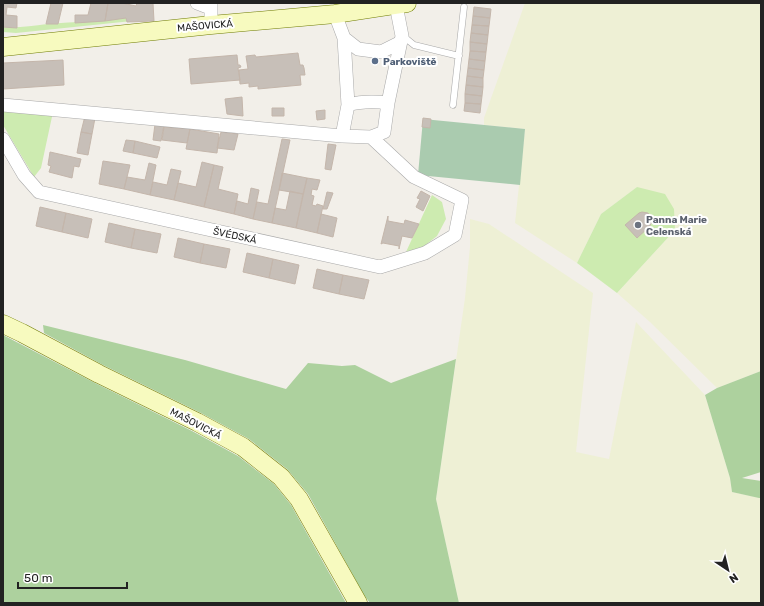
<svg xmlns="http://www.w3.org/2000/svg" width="764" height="606" viewBox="0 0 764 606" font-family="Rubik,sans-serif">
<rect width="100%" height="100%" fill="#f2efe9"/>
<path fill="#eef0d5" d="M525,3H761V371L717,388L650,322L617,293L675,230L637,187L601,214L577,263L515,223L525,129L484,125V118Z
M470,219L489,224L593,293L576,452L609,459L636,322L705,395L730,478L732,492L761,498V603H459L436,499L465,298L470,247Z"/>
<path fill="#cdebb0" d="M131,16L132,21L16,33L3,32V27C18,28 32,26 47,24C75,22 103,21 131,16Z
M5,110L53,112L41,168L34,177L3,125V113Z
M637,187L665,194L674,209L675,230L617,293L577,263L601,214Z
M432,195L442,202L446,219L437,236L423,247L406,252Z"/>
<path fill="#add19e" d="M43,325L185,360L286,389L308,363L342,366L355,365L391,383L456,359L436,499L459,603H370L364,595L308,494L287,469L249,439L201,413L103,365L44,333Z
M3,335L95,383L192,431L238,456L274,484L291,505L346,603H3Z
M761,371V472L742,478L761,481V498H759L732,492L730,478L705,395L717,388Z"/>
<path fill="#aacbaf" d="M423,119L525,129L520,185L418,175Z"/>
<path fill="#c7bfb8" stroke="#c4b6ab" d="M3,3H17L16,8L7,7L6,15L17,16V28L3,27Z
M51,3H63L58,24H46Z
M91,3H108L105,21L75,23V15H88Z
M108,3H122L136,6L137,3H153L154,21L127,22L126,18L105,21Z
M474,7L491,9L490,18L473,16Z
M473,16L490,18L489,26L472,25Z
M472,25L489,26L488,35L471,33Z
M471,33L488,35L487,44L470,42Z
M470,42L487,44L486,52L470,51Z
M470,51L486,52L485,61L469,59Z
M298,53L300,65H303L304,68L305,75H300L301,85L258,89V86L249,87V83L240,84L239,70L248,69L246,56L255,55L256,57Z
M237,55L238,65H240L241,67L238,68L240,80L191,84L189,59Z
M469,59L485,61L484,70L468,68Z
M63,60L64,85L3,89V63Z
M468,68L484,70L483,78L467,76Z
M467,76L483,78V87L466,85Z
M466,85L483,87L482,96L465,94Z
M465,94L482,96L481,104L465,103Z
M242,97L243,116L227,114L225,99Z
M465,103L481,104L480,113L464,111Z
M272,108H284V116H272Z
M325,110V119L317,120L316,111Z
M85,116L95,118L92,134L81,132Z
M423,118L431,119L430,128L422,127Z
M155,124L164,125L161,141L153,140Z
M164,127L190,129L187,143L162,140Z
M190,129L219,134L217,153L186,149Z
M81,132L92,134L88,155L77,153Z
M221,132L238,134L234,150L217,148Z
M282,139L290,140L272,223L253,219L257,202L268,204Z
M126,140L135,141L133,153L123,151Z
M135,141L160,147L157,158L133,153Z
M328,144L336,145L331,170L325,169Z
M50,152L81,159L79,167L74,166L72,178L49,172L51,166L48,165Z
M103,161L130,165L124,189L99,184Z
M202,162L214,165L204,207L174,200L178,183L196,187Z
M149,163L156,165L150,195L124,189L127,177L145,180Z
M214,165L223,167L218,189L238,194L234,214L204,207Z
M171,169L181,171L174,200L150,195L153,182L167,185Z
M282,173L307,178L303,194L279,190Z
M307,178L320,180L317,190L312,189L311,195L314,196L312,205L316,206L317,204L323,206L317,233L296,228Z
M251,188L259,190L253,219L234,214L237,201L248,204Z
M290,191L303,194L296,228L272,223L275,208L286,210Z
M421,191L430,196L423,211L416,207L420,199L417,198Z
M327,192L333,193L327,209H323Z
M40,207L66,213L62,232L36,226Z
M642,212L648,213L650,216L652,222L649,227L637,238L625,225L639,213Z
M66,213L92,219L88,238L62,232Z
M321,214L337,218L333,237L317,233Z
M388,216V221L404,224L405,220L419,224L412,238L402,236L399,249V246L383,243L381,244Z
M109,223L135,229L131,248L105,242Z
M135,229L161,234L157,253L131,248Z
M178,238L204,244L200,263L174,257Z
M204,244L230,249L226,268L200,263Z
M247,253L273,259L269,278L243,272Z
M273,259L299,265L295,284L269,278Z
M317,269L343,275L339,294L313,288Z
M343,275L369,280L364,299L339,294Z"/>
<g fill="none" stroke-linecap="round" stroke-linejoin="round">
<defs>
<path id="lane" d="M403,36L414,45L459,56
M453,105L464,7"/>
<path id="street" d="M197,3L210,8
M211,3V25
M335,14L344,38L348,105L342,136
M344,38L358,49L381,52L401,42
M3,105L342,136L371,137L414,177L462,200L455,235L425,253L380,267L39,192L24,175L3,139
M348,105C362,101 373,101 388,103
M371,137L384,132L388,103L402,36L396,5"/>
<path id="secondary" d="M3,47L211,25L335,14L407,3
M3,324L22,333L99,374L197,422L243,447L281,477L299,499L358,603"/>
</defs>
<use href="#lane" stroke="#a9a9a9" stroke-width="7"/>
<use href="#street" stroke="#a9a9a9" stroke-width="14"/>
<use href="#secondary" stroke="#707d05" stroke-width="19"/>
<use href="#lane" stroke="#fff" stroke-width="6"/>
<use href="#street" stroke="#fff" stroke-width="13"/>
<use href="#secondary" stroke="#f7fabf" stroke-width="18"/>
</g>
<circle fill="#5c6f8a" stroke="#fff" stroke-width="1.5" cx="375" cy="61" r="4"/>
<circle fill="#6b7280" stroke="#fff" stroke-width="1.5" cx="638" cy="225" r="4"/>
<g text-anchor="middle" stroke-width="4" stroke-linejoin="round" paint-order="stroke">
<g font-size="10" fill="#222" stroke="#fff">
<text transform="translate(205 25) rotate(-5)" y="4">MAŠOVICKÁ</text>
<text transform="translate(235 235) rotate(12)" y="4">ŠVÉDSKÁ</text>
<text transform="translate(196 423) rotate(27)" y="4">MAŠOVICKÁ</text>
</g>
<g font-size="10" font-weight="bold" fill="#4e5e75" stroke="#fff" text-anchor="start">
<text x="383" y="65">Parkoviště</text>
</g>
<g font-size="10" font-weight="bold" fill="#5b616d" stroke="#fff" text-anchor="start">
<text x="646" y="223">Panna Marie<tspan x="646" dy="12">Celenská</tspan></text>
</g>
</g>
<rect width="764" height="606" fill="none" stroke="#222222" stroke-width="8"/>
<g transform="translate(728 570) rotate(145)" stroke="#ffffff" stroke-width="3" paint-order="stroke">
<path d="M0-3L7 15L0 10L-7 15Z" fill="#222222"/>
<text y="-6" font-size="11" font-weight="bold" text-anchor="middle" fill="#222222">N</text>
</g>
<path d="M18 582v6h109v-6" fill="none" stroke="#222222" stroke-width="2"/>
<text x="24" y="582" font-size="12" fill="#222222" stroke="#ffffff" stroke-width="3" paint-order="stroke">50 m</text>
</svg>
